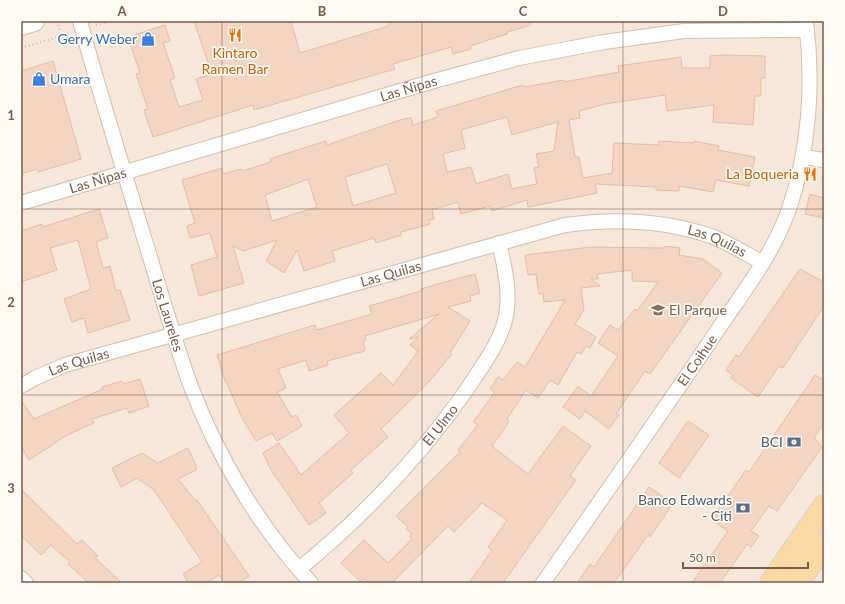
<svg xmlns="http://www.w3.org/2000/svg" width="845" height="604" viewBox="0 0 845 604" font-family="Lato,sans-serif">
<rect width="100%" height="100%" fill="#fdf6ec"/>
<path fill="#f5e8da" d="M21,21H824V583H21Z"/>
<path fill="#f3d5c3" stroke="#e6bba3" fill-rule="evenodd" d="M194,21H291L300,53L389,26L388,21H530L531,25L507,32V34L470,46L471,49L453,54L451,47L393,64L395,69L254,110L253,105L153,137L144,110L148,109L136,74L140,73L128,37L165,25L170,41L163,43L175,78L170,80L179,107L203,100L196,79L212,74Z
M723,55L765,56V78H761V96H755L753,125L713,122L714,105L667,111L665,95L605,104L579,111L580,118L569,120L575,157H579L583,178L612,173L614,143L659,145V141L694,143V141L719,146L718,150L755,157L749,186L716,180L713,192L679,186V191L656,190V187L595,184L597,193L528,207L527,200L492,211L490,206L461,214L458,202L432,210L434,219L429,220L430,224L401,232V235L376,243L374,238L332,251L335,261L304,271L297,250L284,273L266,261L277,240L243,251L233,246L244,283L199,296L191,265L217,257L210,233L190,238L187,226L195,223L182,180L222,168L223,174L241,169L242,171L271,162L270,159L291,152L326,141L327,145L403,119L411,118L413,125L438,117L436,111L523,85L524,87L564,80V82L619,72L618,66L681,57L682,68H710V56ZM507,117L512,135L558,122L554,151L536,154L539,167L534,168L537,184L512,189L508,174L476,184L471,167L447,172L443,154L465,148L461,130ZM387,164L396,193L353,206L345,177ZM308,179L317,207L272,221L265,195Z
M53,61L81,159L38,172L37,169L21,174V71Z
M810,194L824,198V218L805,214Z
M99,209L108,238L96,242L103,268L110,266L116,291L120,290L130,320L88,333L84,318L72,322L64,299L91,289L78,240L50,248L57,270L21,282V231L42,224L43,227Z
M665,246L680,248L679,255L703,259L722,273L650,374L645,371L616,414L619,415L609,429L585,411L580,419L563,407L578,386L591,396L618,356L598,343L610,325L618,330L635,309L637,311L658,282L632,281V270L597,274L598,279H591L600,286L581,288L584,310L575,324L596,337L590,348L586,346L581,354L577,352L558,385L550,380L538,398L526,390L507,419L509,422L492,446L528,474L563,426L591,446L570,476L576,480L503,583H469L492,550L488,547L507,520L482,503L454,532L448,526L392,583H369L365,579L361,582L341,563L364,540L388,563L412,539L410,536L412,534L406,529L408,527L396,516L460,452L458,450L478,425L473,422L495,392L490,389L498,377L503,380L517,362L525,367L565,300L544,302L543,293L539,294L536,274L528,275L525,255L591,247L664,248Z
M800,269L824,282V306L783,368L779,366L758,397L731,378L733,375L726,370L736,355L739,357Z
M475,274L480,293L470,296L471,301L448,307L470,321L450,353L452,354L428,383L381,429L388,437L351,470L353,473L319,503L326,513L309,525L271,470L263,453L279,443L301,475L349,433L334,415L381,373L393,385L418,351L410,345L418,337L409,339L439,314L365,336L366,340L363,341L365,351L327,361L328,365L309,371L306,360L278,369L286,388L277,392L292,417L296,415L302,426L277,441L272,433L256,441L242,418L226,381H225L217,355L315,325L317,330L372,314L369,306L421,291V289L441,283Z
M815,375L824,380V423L814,438L822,447L777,511L769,506L751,531L759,536L751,547L747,544L720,583H692L728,531L711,520L746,470L749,472Z
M140,379L149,406L129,413L127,408L92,419L94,423L67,435L29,460L21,447V400L34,419L103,389L102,387L122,381L123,384Z
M688,421L709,435L679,478L659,463Z
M188,448L196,465V470L178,479L195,500H197L249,576L239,583H225L219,575L207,583H189L183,574L202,562L154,490L137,478L121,487L112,468L142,453L158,463Z
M649,487L665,498L664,500L672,505L650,537L648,535L614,583H577L590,564L594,567Z
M21,489L77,544L82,540L98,556L95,558L122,583H89L68,564L70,562L51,545L41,555L21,535Z"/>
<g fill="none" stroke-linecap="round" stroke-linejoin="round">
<defs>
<g id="street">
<path id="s1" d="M80,21C99,91 121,161 142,231C158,282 172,334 190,384C217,456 259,527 311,583"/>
<path d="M804,157L824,160"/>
<path id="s2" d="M21,203L434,81L519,58L604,42L684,31L807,30"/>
<path id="s3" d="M21,386L35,378L65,365L565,225C614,218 664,220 711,236C729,243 746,254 763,263"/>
<path id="s4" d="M299,569C363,517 423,453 470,385C483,365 497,346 504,324C512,298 505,268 499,243"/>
<path d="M21,578L26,583"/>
<path id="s5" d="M543,583C599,503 654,424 709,343C737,300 772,258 789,209C809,150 814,84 806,22"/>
</g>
<path id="secondary" d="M21,25L34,21"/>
<path id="primary" d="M771,583L824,506
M798,583L824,544"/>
</defs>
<use href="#street" stroke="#d1beb0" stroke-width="16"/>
<use href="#secondary" stroke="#d6c0b0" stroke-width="22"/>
<use href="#primary" stroke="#dad1cd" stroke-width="24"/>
<path stroke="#d9b8a5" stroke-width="2.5" stroke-dasharray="1 3" stroke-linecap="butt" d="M57,21L62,36
M96,25L111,21
M21,48L68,34"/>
<use href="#street" stroke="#fff" stroke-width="14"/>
<use href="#secondary" stroke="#fff" stroke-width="20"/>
<use href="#primary" stroke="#fbd9a5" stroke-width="22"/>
</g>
<path fill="none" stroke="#7a5c4d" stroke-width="1" stroke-opacity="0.55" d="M222,21V583M422,21V583M623,21V583M21,209H824M21,395H824"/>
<defs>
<symbol id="restaurant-bare" viewBox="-9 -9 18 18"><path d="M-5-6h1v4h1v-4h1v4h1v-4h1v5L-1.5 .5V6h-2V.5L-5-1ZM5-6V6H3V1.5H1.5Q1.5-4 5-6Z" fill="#e8710a" stroke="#fffaf3" stroke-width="2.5" paint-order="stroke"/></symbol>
<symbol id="shop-bare" viewBox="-9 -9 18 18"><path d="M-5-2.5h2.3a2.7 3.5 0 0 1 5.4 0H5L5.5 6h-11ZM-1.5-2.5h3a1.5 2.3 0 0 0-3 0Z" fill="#3f7fe0" stroke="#fffaf3" stroke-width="2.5" paint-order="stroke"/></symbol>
<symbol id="school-bare" viewBox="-9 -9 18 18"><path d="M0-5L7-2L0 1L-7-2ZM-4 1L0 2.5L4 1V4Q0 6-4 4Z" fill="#8d6e63" stroke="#fffaf3" stroke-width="2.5" paint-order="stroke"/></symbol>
<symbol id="bank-bare" viewBox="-9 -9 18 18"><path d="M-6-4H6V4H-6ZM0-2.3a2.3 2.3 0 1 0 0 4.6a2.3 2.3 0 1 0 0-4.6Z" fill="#5c6f8a" stroke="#fffaf3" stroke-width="2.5" paint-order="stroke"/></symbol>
</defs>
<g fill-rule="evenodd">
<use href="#restaurant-bare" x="225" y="25" width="20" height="20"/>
<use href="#shop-bare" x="138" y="29" width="20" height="20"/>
<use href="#shop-bare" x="29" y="69" width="20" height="20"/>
<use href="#restaurant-bare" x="800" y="164" width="20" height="20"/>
<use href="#school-bare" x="648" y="300" width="20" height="20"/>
<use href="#bank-bare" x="784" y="432" width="20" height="20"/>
<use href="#bank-bare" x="733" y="498" width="20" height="20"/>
</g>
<g text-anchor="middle" stroke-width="3.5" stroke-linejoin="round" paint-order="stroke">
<g font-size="14" fill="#366cbe" stroke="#fffaf3" text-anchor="end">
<text x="137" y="44">Gerry Weber</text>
<text x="50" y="84" text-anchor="start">Umara</text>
</g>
<g font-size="14" fill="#c56008" stroke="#fffaf3">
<text x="235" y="58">Kintaro<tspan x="235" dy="16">Ramen Bar</tspan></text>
<text x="799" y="179" text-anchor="end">La Boqueria</text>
</g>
<g font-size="14" fill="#7a5c4d" stroke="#fffaf3">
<text dy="5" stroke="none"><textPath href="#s2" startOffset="404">Las Ñipas</textPath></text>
<text dy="5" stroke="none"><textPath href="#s2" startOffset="80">Las Ñipas</textPath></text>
<text dy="5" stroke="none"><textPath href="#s3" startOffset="723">Las Quilas</textPath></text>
<text dy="5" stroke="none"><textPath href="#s3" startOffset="387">Las Quilas</textPath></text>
<text dy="5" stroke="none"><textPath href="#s1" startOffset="307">Los Laureles</textPath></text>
<text dy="5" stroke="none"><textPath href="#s5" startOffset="271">El Coihue</textPath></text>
<text dy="5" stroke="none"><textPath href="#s3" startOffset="63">Las Quilas</textPath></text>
<text dy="5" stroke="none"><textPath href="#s4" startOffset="202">El Ulmo</textPath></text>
</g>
<g font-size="14" fill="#785e54" stroke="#fffaf3" text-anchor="start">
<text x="669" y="315">El Parque</text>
</g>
<g font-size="14" fill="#4e5e75" stroke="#fffaf3" text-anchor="end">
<text x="783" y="447">BCI</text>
<text x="732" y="505">Banco Edwards<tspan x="732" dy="16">- Citi</tspan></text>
</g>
</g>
<rect width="845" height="604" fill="none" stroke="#fffaf3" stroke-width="44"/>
<path d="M683 562v6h125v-6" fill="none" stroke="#7a5c4d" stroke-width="2"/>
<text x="689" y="562" font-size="12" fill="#7a5c4d" stroke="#fffaf3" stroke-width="3" paint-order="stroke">50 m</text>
<rect x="22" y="22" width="801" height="560" fill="none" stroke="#7a5c4d" stroke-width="1.5"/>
<g font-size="13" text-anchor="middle" font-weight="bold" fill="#7a5c4d">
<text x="122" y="16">A</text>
<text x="322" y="16">B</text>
<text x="523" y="16">C</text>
<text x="723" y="16">D</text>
<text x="11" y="120">1</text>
<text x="11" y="307">2</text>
<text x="11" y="493">3</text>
</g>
</svg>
